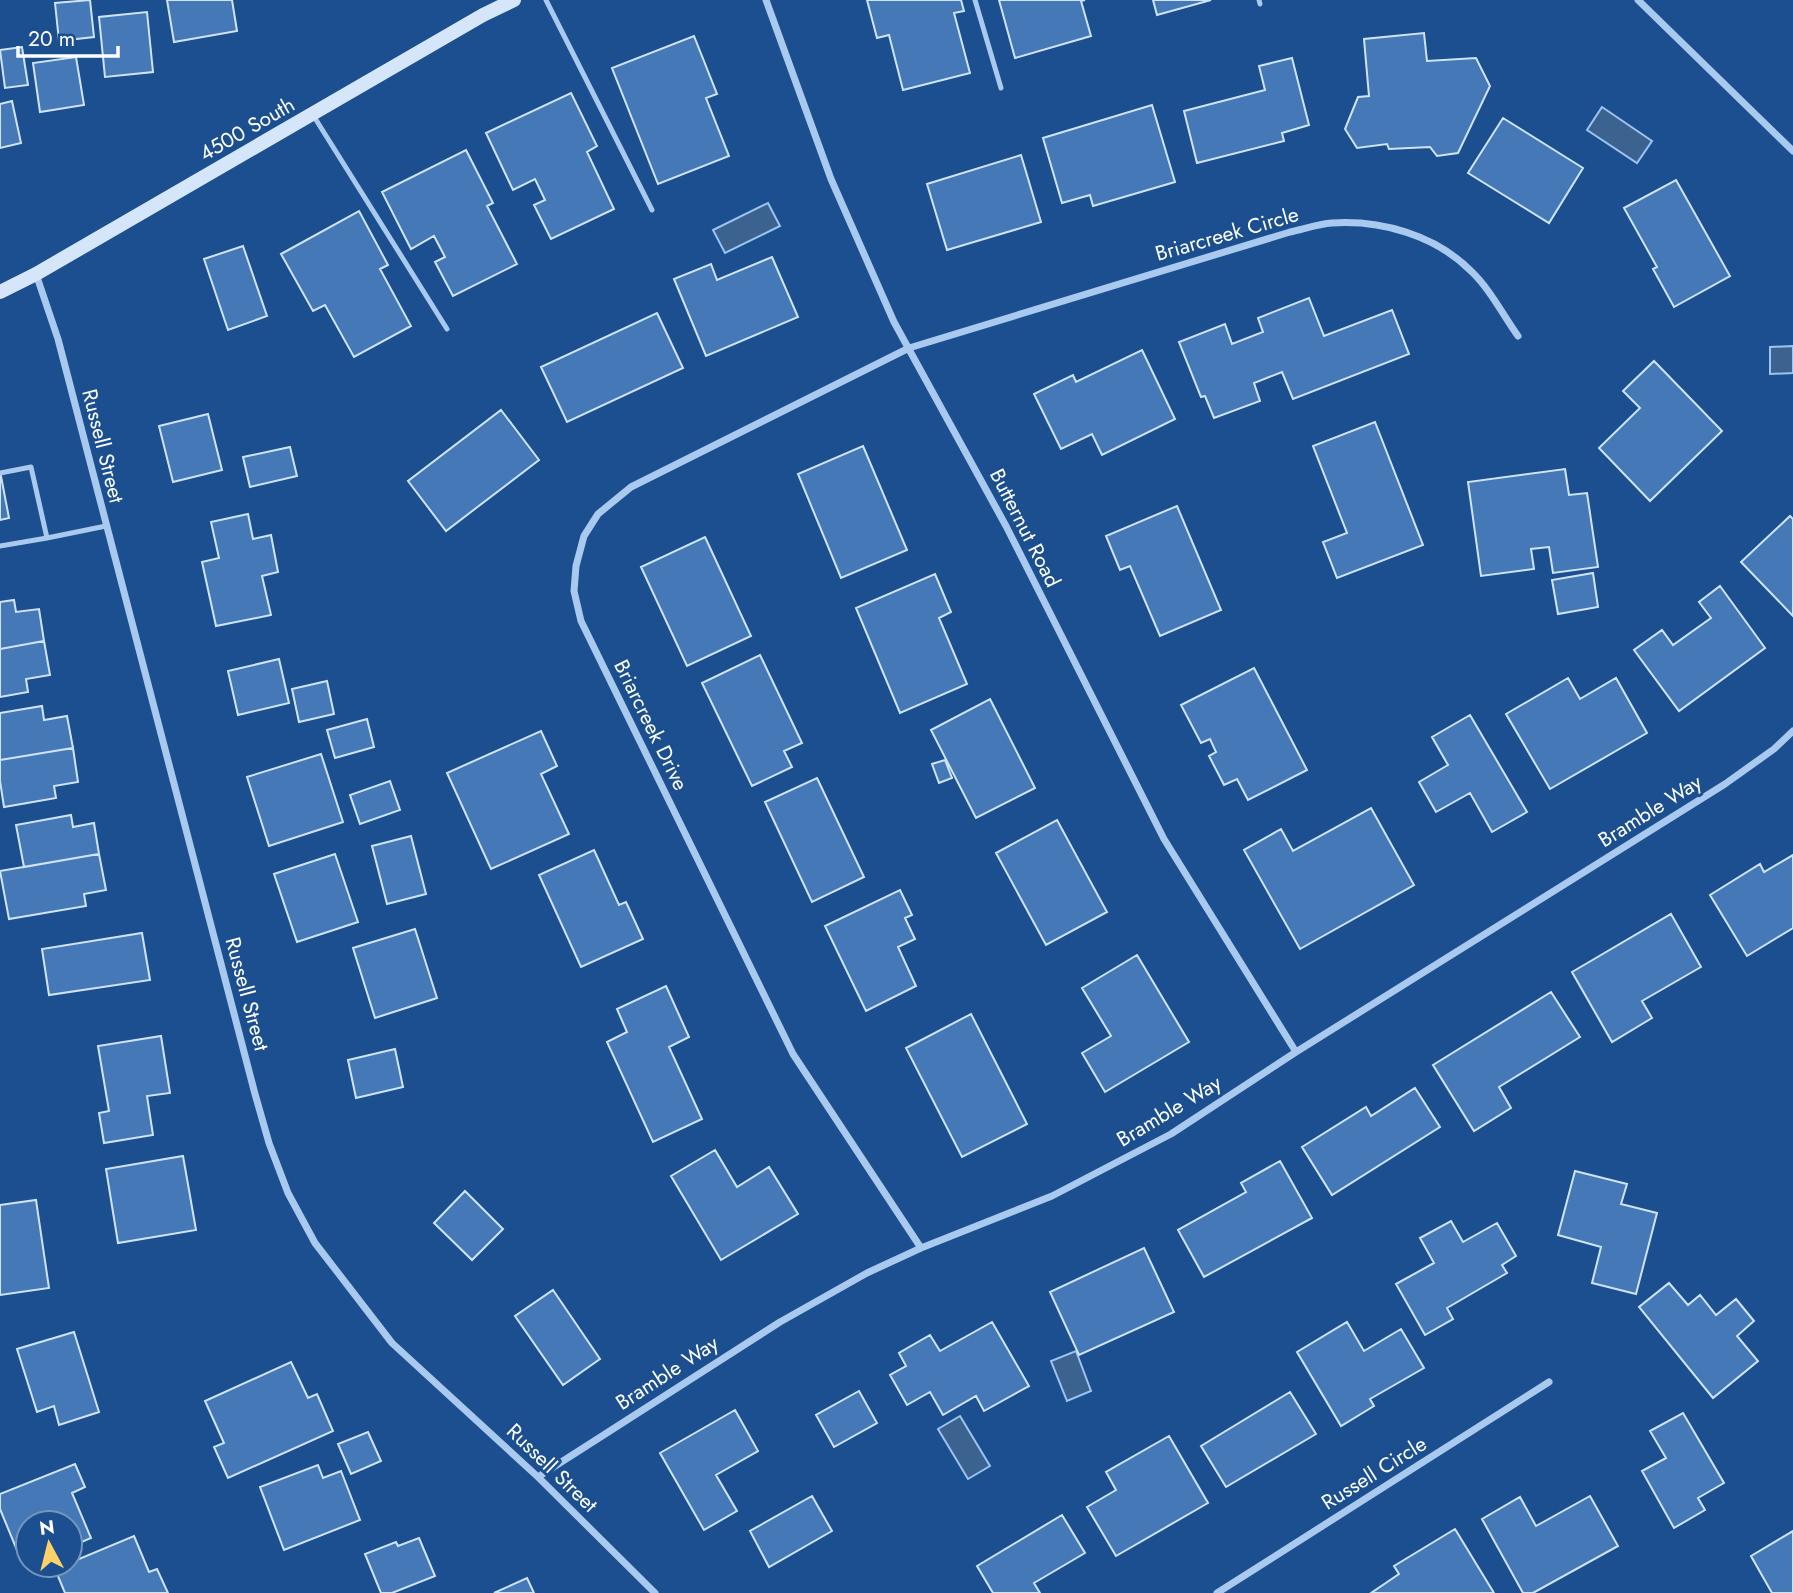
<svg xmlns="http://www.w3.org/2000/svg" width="1793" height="1593" viewBox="0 0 1793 1593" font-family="Jost,sans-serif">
<rect width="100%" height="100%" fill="#1b4f8f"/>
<path fill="#3c6290" stroke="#9cc4f0" stroke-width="2" d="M1602,107L1652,141L1637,163L1587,130Z
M768,203L780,226L725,253L713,230Z
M1793,346V373L1770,374V347Z
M1076,1351L1091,1391L1067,1401L1051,1361Z
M960,1416L990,1466L968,1479L938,1429Z"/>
<path fill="#4478b7" stroke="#cfe3fa" stroke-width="2" d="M90,0L94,37L59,41L55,3Z
M167,0H232L237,31L174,42Z
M867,0H961L964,11L954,13L970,73L903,90L889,35L877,38Z
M999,0H1085L1081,1L1091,36L1015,58Z
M1153,0H1211L1157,15Z
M147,12L153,72L105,77L99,17Z
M1424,33L1427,61L1476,58L1490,86L1458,153L1437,156L1430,147L1389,149L1387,144L1357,148L1345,129L1358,97L1369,96L1364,39Z
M694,36L717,94L706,98L729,156L658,184L612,68Z
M22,47L28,85L5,88L0,50Z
M76,57L84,105L40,112L33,63Z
M1292,58L1309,125L1282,133L1284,141L1197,163L1184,111L1265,90L1259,66Z
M571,93L597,146L587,152L614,209L551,239L534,205L545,200L535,179L513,190L486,133Z
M12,101L21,143L0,148V104Z
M1152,105L1175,182L1093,206L1090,195L1062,203L1043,138Z
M1503,118L1583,168L1549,223L1468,173Z
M466,150L493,203L487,206L517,264L453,296L435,262L445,257L434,236L411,249L382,192Z
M1021,155L1041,222L947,250L927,184Z
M1676,180L1730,276L1674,307L1653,269L1657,267L1624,208Z
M359,211L388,265L380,269L411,326L354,357L325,305L313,311L281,254Z
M243,246L267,316L228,330L204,259Z
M772,257L798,317L706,356L674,279L711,264L717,280Z
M1309,298L1324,336L1392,310L1409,354L1293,399L1282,372L1254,383L1260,401L1214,418L1205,396L1201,397L1179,342L1225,324L1232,344L1263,332L1258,318Z
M657,313L683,368L567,422L541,367Z
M1142,350L1175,419L1102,455L1092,434L1061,449L1034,394L1073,375L1076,382Z
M1654,361L1722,431L1650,501L1599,448L1640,408L1623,391Z
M501,410L539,460L446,531L408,481Z
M208,414L222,470L173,482L159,426Z
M1375,422L1423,545L1337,578L1323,542L1347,533L1313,446Z
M863,446L907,550L841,578L798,474Z
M290,447L297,476L250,487L243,457Z
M1565,469L1569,495L1587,493L1598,567L1553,573L1549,547L1531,549L1534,569L1481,576L1468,482Z
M0,471L9,518L0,520Z
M1177,506L1221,610L1160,636L1130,566L1120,570L1106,536Z
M248,514L253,539L271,535L278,572L262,576L271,615L216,626L202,562L219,558L211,522Z
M1790,516L1793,519V616L1741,562Z
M705,537L751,636L687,666L641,567Z
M1593,573L1598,607L1558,614L1552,580Z
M935,574L951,612L939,618L967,684L900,713L856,608Z
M1720,586L1765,648L1679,711L1634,650L1662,630L1673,645L1711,618L1699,602Z
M14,600L16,612L39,609L44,641L0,649V602Z
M44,641L50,675L26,679L28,692L0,697V649Z
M760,655L802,743L784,751L792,767L752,786L702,683Z
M279,659L289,703L238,715L228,671Z
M1254,668L1307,770L1248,800L1237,779L1224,785L1209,756L1216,752L1210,739L1201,743L1181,705Z
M1568,678L1580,699L1616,678L1647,733L1550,789L1506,714Z
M327,681L334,714L299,722L292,689Z
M990,699L1035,788L976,818L931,730Z
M42,706L44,720L67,716L73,748L0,760V713Z
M1470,715L1527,812L1492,832L1470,793L1436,812L1419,782L1448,765L1432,737Z
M367,719L374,747L335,758L327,730Z
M541,731L557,766L541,774L569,834L491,869L447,773Z
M73,748L78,782L54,786L56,798L4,807L0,781V760Z
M321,754L343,822L269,846L247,777Z
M945,760L952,778L939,783L932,764Z
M817,778L864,877L812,902L765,802Z
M390,781L400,810L360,824L350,795Z
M1371,808L1414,885L1300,949L1244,850L1281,829L1293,851Z
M71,815L73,827L94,823L99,854L24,867L16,825Z
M1057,820L1107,912L1046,945L996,853Z
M411,836L426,894L387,904L372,846Z
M594,850L619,905L626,902L643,939L581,967L539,875Z
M99,854L106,890L84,894L86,906L9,919L0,871Z
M335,854L358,922L297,942L274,874Z
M1793,855V928L1747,956L1710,895L1760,864L1764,872Z
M900,890L912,915L905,918L915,939L898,947L916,986L866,1011L825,926Z
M1671,914L1701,967L1642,1001L1652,1018L1612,1042L1572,972Z
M415,929L437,998L375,1018L353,948Z
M142,933L150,980L49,995L42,949Z
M1137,955L1189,1042L1105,1092L1082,1053L1111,1036L1082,988Z
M666,986L689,1037L669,1047L702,1119L653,1142L607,1042L627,1032L617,1009Z
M1551,992L1580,1037L1499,1087L1511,1108L1474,1131L1433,1065Z
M971,1014L1027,1124L962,1157L906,1048Z
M161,1036L170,1093L147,1096L153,1135L104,1143L99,1113L109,1111L98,1046Z
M395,1049L403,1087L356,1098L348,1060Z
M1415,1088L1440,1127L1332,1195L1302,1147L1366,1107L1371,1116Z
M715,1150L737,1187L769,1167L798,1214L721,1260L671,1176Z
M183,1156L196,1230L118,1243L106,1169Z
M1280,1161L1312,1218L1204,1277L1178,1230L1246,1192L1241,1183Z
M1575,1171L1627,1184L1621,1204L1657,1213L1636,1294L1592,1283L1601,1247L1558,1235Z
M465,1191L503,1229L472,1260L434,1223Z
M36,1200L49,1288L0,1295V1205Z
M1451,1221L1463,1242L1497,1223L1516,1256L1502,1265L1507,1273L1447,1308L1453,1319L1425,1335L1396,1284L1434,1263L1420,1238Z
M1144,1248L1174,1312L1079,1355L1050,1292Z
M1669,1283L1688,1305L1700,1295L1716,1315L1736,1299L1754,1321L1737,1336L1758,1361L1713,1398L1639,1307Z
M553,1290L600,1359L563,1385L515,1316Z
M992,1322L1029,1386L984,1411L976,1396L943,1415L930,1392L907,1405L890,1375L906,1366L899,1353L930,1335L940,1351Z
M1347,1322L1364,1351L1401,1329L1424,1368L1370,1399L1374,1406L1341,1426L1297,1352Z
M74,1332L99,1412L59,1425L54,1406L37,1412L17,1349Z
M291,1362L308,1398L317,1394L333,1431L228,1478L214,1447L224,1443L205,1401Z
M859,1391L877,1423L834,1447L816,1415Z
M1290,1392L1316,1434L1226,1487L1201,1446Z
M735,1410L758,1451L716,1475L737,1511L704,1530L660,1453Z
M1683,1413L1724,1483L1698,1498L1705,1510L1674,1528L1642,1471L1666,1458L1650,1431Z
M368,1432L381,1461L351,1474L338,1444Z
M1169,1436L1208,1503L1116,1556L1087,1507L1116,1490L1106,1472Z
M75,1464L85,1487L72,1493L91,1538L70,1547V1523H28V1557L21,1560L0,1509V1494Z
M318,1465L323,1478L341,1471L360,1520L284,1550L260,1487Z
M812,1496L832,1531L769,1567L750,1531Z
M1590,1496L1618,1546L1533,1593H1523L1482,1519L1520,1497L1536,1526Z
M1062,1515L1085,1553L1034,1583L1040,1593H993L977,1566Z
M1455,1529L1494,1593H1371L1399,1574L1394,1566Z
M1793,1531V1593H1772L1751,1556Z
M134,1536L149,1572L157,1569L168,1593H65L55,1569Z
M419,1538L435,1576L392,1593H381L365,1554L396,1542L398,1546Z
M527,1578L534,1593H494Z"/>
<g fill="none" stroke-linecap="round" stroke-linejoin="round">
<path stroke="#a9c9ee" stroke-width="5" d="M546,0L652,210
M975,0L1001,88
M1259,0L1260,4
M313,115L447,329
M0,473L31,467L47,538L106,526
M0,546L47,538"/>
<path stroke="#a9c9ee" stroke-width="7" d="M766,0L831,179L894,322L1006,526L1164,839L1296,1052
M1638,0L1793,151
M36,274L58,339L255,1094L269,1143L288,1193L315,1243L392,1343L538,1477L655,1593
M921,1248L793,1054L581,621L574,591L576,566L584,536L598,514L631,487L909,348L1290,232C1304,229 1318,224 1332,223C1382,220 1435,235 1471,271C1490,289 1503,315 1518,336
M538,1477L780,1322L867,1273L921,1248L1052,1196L1171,1134L1296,1052L1725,784L1774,749L1793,731
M1217,1593L1549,1382"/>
<path stroke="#d6e6fa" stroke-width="14" d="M0,292L36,274L483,15L514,0"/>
</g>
<g text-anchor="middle" stroke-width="6" stroke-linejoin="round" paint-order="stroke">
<g font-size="21" fill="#fff" stroke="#1b4f8f">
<text transform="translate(247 129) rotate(-30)" y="7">4500 South</text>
<text transform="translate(1227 234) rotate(-16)" y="7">Briarcreek Circle</text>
<text transform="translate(103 446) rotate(76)" y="7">Russell Street</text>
<text transform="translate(1025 528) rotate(63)" y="7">Butternut Road</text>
<text transform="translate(651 725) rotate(64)" y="7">Briarcreek Drive</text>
<text transform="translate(1650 811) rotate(-32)" y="7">Bramble Way</text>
<text transform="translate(247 994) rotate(75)" y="7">Russell Street</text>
<text transform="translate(1169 1111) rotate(-31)" y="7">Bramble Way</text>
<text transform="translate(667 1373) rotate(-33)" y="7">Bramble Way</text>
<text transform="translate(552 1468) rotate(44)" y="7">Russell Street</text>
<text transform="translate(1374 1473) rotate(-32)" y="7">Russell Circle</text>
</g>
</g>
<g transform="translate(49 1544) rotate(353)"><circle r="33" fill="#1b4f8f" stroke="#7695bc" stroke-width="2"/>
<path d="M0-5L12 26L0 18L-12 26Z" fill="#ffd166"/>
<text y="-10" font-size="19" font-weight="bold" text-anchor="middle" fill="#ffffff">N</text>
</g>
<path d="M18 46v10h100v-10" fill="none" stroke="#ffffff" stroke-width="3.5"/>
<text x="28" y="46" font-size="21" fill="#ffffff" stroke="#1b4f8f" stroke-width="5" paint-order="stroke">20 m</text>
</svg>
